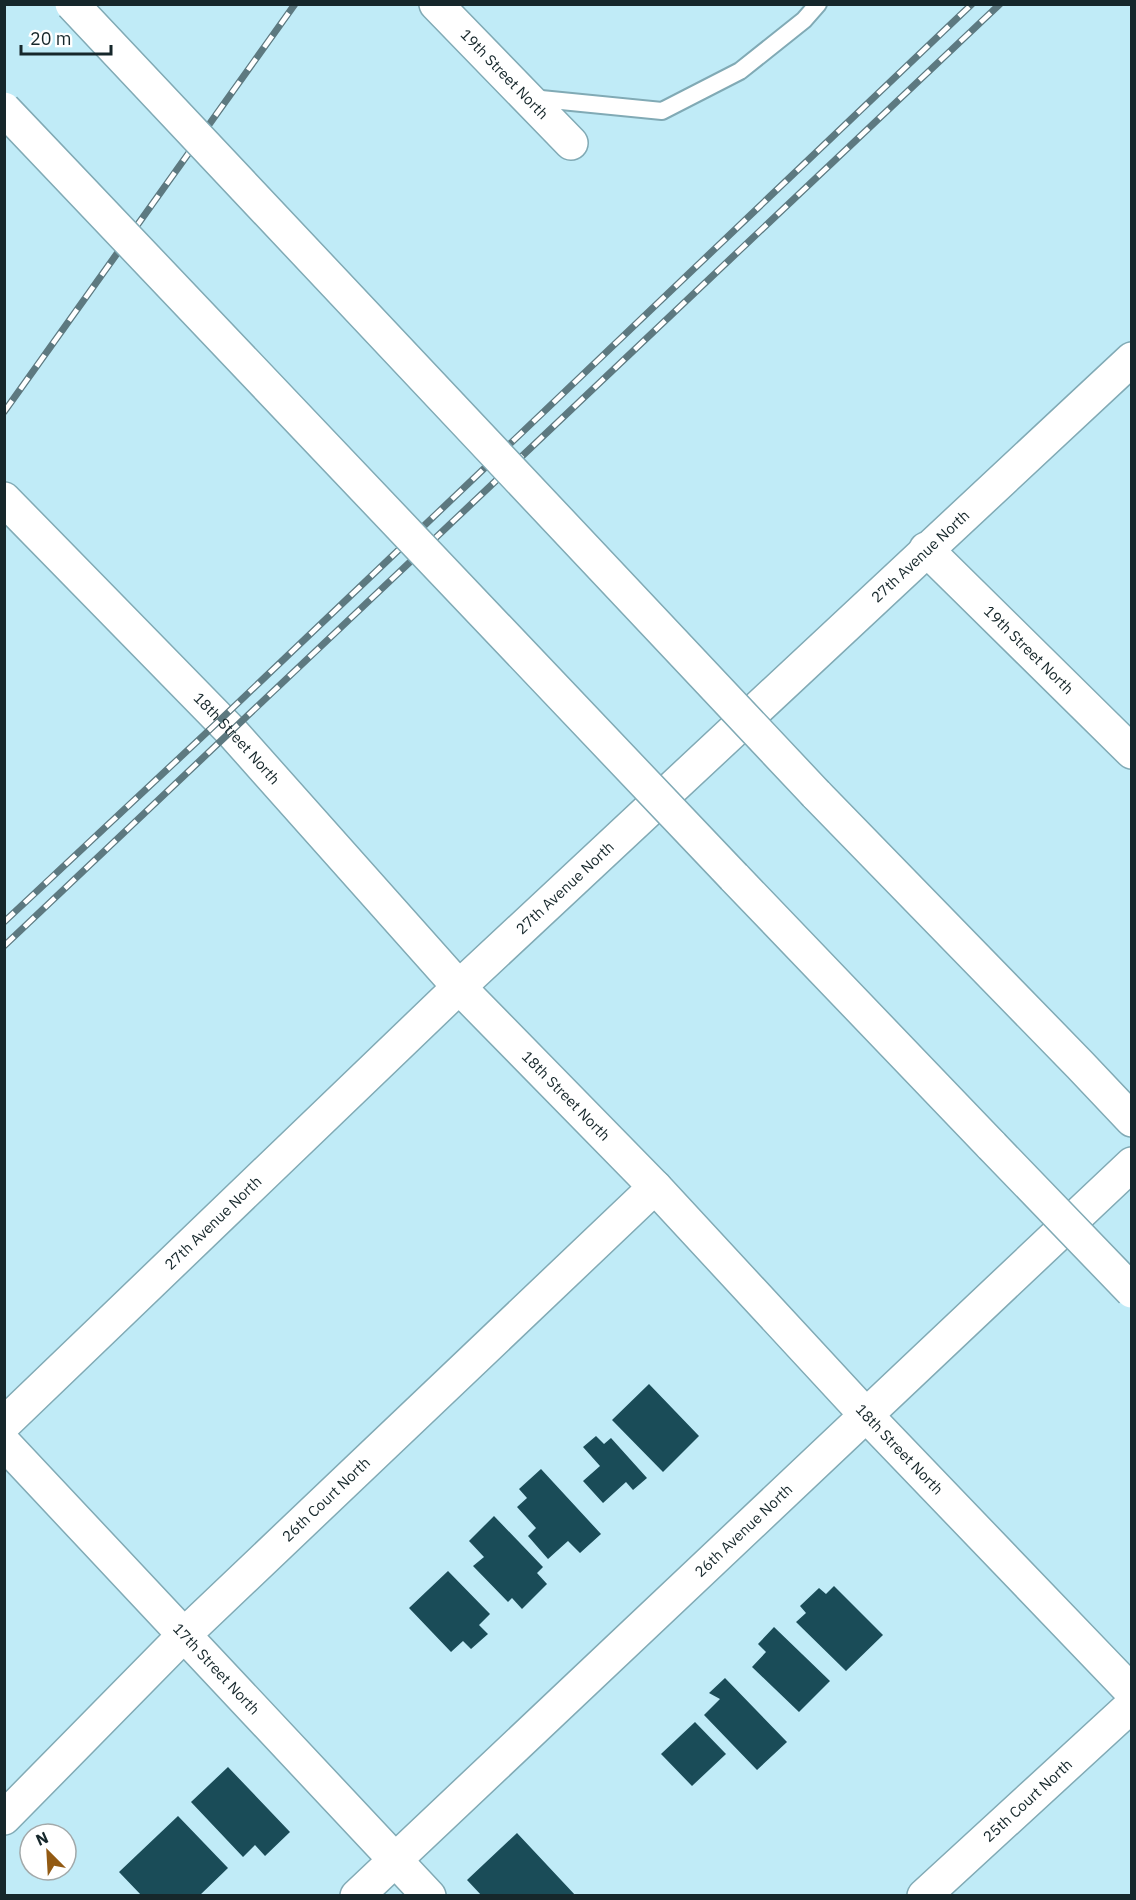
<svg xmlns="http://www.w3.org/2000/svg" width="1136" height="1900" viewBox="0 0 1136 1900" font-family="'IBM Plex Sans',sans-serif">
<rect width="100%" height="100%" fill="#c0ebf7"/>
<path fill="#1a4c58" d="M649,1384L699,1436L663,1472L612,1420Z
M596,1436L604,1444L611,1438L647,1478L633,1490L626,1482L603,1503L583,1481L600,1466L583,1447Z
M541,1469L601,1534L580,1553L568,1541L548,1559L528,1536L536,1528L517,1507L527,1498L519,1489Z
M494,1516L543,1567L537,1573L547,1584L522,1609L512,1598L508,1602L473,1566L484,1557L469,1541Z
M448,1571L490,1614L479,1625L488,1634L471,1649L463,1641L451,1652L409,1608Z
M834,1586L883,1635L846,1671L796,1622L806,1613L800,1606L819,1588L826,1594Z
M774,1627L830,1681L799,1712L752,1667L766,1652L758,1644Z
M725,1678L787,1742L757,1770L704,1715L720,1699L709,1693Z
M695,1722L726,1754L692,1786L661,1754Z
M228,1767L290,1832L265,1856L255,1845L243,1857L191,1802Z
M178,1816L228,1868L199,1896H142L119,1872Z
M517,1833L576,1896H482L467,1880Z"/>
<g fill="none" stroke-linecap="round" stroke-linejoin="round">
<defs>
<path id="lane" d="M531,98L662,111L740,71L804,20L818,4"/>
<g id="street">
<path id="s1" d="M436,4L571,143"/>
<path id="s2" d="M4,499L231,731L459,987L655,1187L866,1415L1132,1692"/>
<path id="s3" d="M926,549L1132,752"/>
<path id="s4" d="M4,1424L459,987L1132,359"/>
<path id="s5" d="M4,1443L429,1896"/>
<path id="s6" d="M4,1818L184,1635L655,1187"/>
<path id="s7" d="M357,1896L1132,1164"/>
<path id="s8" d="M924,1896L1132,1705"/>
</g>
<path id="highway" d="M816,794L1080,1065L1132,1120
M734,877L992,1146"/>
</defs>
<use href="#lane" stroke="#81aab5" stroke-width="20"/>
<use href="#street" stroke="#81aab5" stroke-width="36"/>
<use href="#highway" stroke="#81aab5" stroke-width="36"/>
<use href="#lane" stroke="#fff" stroke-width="16"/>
<use href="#street" stroke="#fff" stroke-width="33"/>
<use href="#highway" stroke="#fff" stroke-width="33"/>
<defs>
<path id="rail" d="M4,412L295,4
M4,922L220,720L972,4
M4,946L1000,4"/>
</defs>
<use href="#rail" stroke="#5d7980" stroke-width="7"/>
<use href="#rail" stroke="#fff" stroke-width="4.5" stroke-dasharray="14" stroke-linecap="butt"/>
<defs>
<path id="highway-bridge" d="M72,4L816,794
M4,109L734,877
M992,1146L1132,1291"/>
</defs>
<use href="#highway-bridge" stroke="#81aab5" stroke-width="36" stroke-linecap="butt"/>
<use href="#highway-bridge" stroke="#fff" stroke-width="33"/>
</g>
<g text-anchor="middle" stroke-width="6" stroke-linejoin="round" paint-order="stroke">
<g font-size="15" fill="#16272b" stroke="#fff">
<text dy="5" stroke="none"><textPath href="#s1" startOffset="98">19th Street North</textPath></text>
<text dy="5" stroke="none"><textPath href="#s4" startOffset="1262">27th Avenue North</textPath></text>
<text dy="5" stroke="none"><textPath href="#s3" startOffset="144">19th Street North</textPath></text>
<text dy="5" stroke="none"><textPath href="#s2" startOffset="334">18th Street North</textPath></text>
<text dy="5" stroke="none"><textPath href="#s4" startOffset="776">27th Avenue North</textPath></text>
<text dy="5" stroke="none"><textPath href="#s2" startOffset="820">18th Street North</textPath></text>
<text dy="5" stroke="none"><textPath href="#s4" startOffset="290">27th Avenue North</textPath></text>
<text dy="5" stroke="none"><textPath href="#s2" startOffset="1306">18th Street North</textPath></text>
<text dy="5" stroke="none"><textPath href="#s6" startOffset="453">26th Court North</textPath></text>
<text dy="5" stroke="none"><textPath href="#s7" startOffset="532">26th Avenue North</textPath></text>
<text dy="5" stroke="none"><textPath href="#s5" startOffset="310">17th Street North</textPath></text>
<text dy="5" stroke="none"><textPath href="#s8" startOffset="141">25th Court North</textPath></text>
</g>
</g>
<rect width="1136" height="1900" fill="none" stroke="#16272b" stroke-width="12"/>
<g transform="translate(48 1852) rotate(336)"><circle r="28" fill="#ffffff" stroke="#a2a9aa" stroke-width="1.5"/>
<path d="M0-4.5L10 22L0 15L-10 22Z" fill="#925a13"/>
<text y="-9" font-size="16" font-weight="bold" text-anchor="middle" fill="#16272b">N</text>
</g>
<path d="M21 45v9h90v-9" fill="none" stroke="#16272b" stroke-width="3"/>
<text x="30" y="45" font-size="18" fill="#16272b" stroke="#ffffff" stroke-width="4.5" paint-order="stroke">20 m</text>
</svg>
